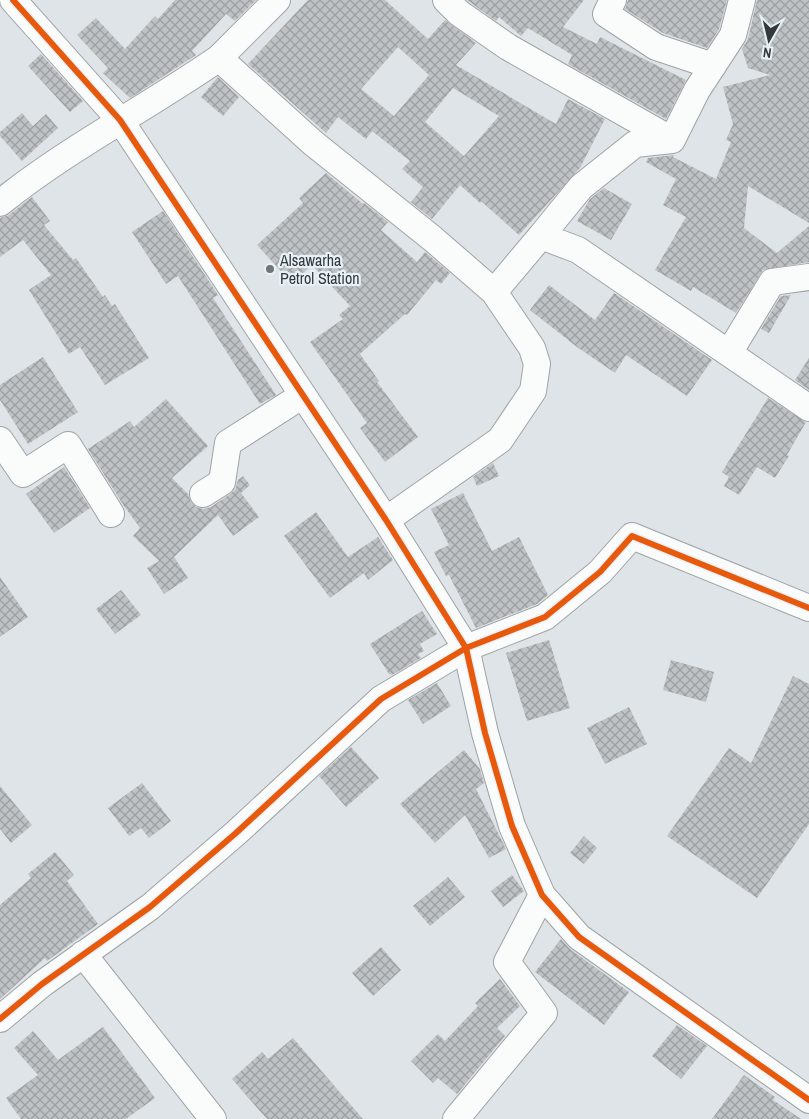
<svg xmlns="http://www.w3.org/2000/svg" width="809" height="1119" viewBox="0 0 809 1119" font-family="'Archivo Narrow',sans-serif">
<defs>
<pattern id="building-cross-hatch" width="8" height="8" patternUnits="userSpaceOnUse" patternTransform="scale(1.25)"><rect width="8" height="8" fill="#bfc2c5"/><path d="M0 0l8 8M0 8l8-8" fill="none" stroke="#9c9fa1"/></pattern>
</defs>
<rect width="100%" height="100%" fill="#dee4e7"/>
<path fill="url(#building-cross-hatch)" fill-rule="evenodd" d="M175,0H256L235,21L226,14L192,51L196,55L130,98L103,73L108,68L77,35L96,18L125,49L155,16L158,19Z
M308,0H385L428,39L445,20L476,43L456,65L556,124L568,99L605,119L580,168L519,235L481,201L480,203L460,185L432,219L411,202L423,187L402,169L410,161L372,131L366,139L338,117L326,133L248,64ZM398,47L429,75L394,116L361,89ZM453,88L499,116L464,156L425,122Z
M467,0H584L563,27L597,44L600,37L686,80L666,119L568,64L572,55L528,28L521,36L499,17L496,21Z
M628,0H727L719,29L707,48L663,33L625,9Z
M757,0H809V223L748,186L744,228L777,253L809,226V262L763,270L736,313L693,287L691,291L655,270L686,217L663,205L676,179L646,162L648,158L674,155L673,157L716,179L731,142L726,140L733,124L723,87L770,75L748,68L742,49L748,39Z
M41,54L83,101L70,112L28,66Z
M218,77L239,97L223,116L201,97Z
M22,113L33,126L46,114L58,128L22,161L0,136V132Z
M326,173L363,204L364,203L388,222L381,230L417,262L425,252L450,273L441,284L436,280L407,315L405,314L360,354L379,381L377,382L418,437L385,462L360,428L367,423L310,342L343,319L339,315L350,306L312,265L292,283L257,245L303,203L299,198Z
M604,188L632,204L611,240L577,221L590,199Z
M32,197L50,221L44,225L73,260L76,258L103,297L105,295L112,306L115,304L149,358L105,385L80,347L69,354L29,290L51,275L23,240L0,257V218L9,215Z
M163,211L218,295L213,298L276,395L260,404L178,276L166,284L132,232Z
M549,285L595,320L614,293L712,360L687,396L626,355L615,373L577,347L530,310Z
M791,295L769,333L761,329L781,296Z
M43,357L78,412L28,444L0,400V385Z
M809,358V390L795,380Z
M768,398L806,422L787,455L789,456L775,478L757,467L739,495L724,486L729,477L722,472Z
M166,399L208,446L172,478L188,494L191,502L196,507L203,509L211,507L230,494L235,490L238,480L243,476L250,485L241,493L259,517L233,536L218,515L174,557L188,578L164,594L147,568L159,561L133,536L140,528L124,506L88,449L130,421L134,427Z
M493,463L499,476L477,486L473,477Z
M64,467L90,508L54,533L26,494Z
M463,493L492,551L519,537L548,595L537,604L476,628L449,575L446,576L434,552L449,545L431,509Z
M316,512L348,557L378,537L393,560L368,580L364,573L330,598L284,536Z
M0,577L28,617L0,637Z
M121,590L141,615L115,634L96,609Z
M422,611L437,634L420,644L424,651L418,654L421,658L392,675L389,674L370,644Z
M549,640L570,708L527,721L506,653Z
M671,660L714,672L706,702L663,690Z
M793,676L809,684V824L757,898L667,836L729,748L751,763Z
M437,683L451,706L423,724L408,700Z
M629,707L647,744L605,764L587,728Z
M351,747L379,778L346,807L319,776Z
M464,750L480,769L484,783L476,789L506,849L489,858L465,815L435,843L400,804Z
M142,783L171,821L149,838L141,828L129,836L108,808Z
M0,786L32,825L11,843L0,829Z
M584,836L597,848L584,864L570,853Z
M55,852L74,875L67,881L98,924L47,961L45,958L0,999V905L31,878L28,874Z
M512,875L524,891L503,907L491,891Z
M448,877L465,897L430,926L413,906Z
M561,939L570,949L629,992L604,1025L535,972Z
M381,947L401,970L373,996L352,973Z
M500,979L520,1006L497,1028L505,1036L457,1094L438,1078L433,1083L411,1061L438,1034L445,1041L478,1006L475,1003Z
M677,1025L707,1046L681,1079L652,1056Z
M103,1027L155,1098L126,1119H21L6,1098L38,1075L14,1048L33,1031L58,1060Z
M293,1038L363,1119H267L232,1079L262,1052L268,1059Z
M744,1075L775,1097L773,1100L801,1119H712Z"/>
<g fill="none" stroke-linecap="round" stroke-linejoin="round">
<defs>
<path id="minor" d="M13,0L120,120L386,520L466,648L485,733L512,826L542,895L579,937L809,1100
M446,0L459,13L508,47L672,140
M613,0L606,14L656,47L713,66
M219,58L277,0
M0,203C68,148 147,108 219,58L313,143L433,239L494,292L532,348L537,364L533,391L500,440L386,520
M541,236L581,187L635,144L672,140L697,90L733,35L742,0
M494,292L541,236L578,250L809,408
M729,353L772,282L809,277
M0,440L23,474L68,445L111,514
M203,494L222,482L228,443L303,395
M83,954L213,1119
M0,1019L42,984L150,907L236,833L381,699L466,648L545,617L600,572L632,536L809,608
M456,1119L544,1013L507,962L542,895"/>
</defs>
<use href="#minor" stroke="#9fa3a6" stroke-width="28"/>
<use href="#minor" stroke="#fafbfb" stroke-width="26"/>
<defs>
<path id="cycleway" d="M13,0L120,120L386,520L466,648L485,733L512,826L542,895L579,937L809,1100
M0,1019L42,984L150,907L236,833L381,699L466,648L545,617L600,572L632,536L809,608"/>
</defs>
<use href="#cycleway" stroke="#e7f2f8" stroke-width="9"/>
<use href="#cycleway" stroke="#e8590c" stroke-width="6"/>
</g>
<circle fill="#707577" stroke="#e7f2f8" stroke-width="2" cx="270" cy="269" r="5"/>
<g text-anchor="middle" stroke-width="4.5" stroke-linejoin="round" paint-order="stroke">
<g font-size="16" fill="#35393b" stroke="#e7f2f8" text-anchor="start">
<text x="280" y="266">Alsawarha<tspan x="280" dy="18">Petrol Station</tspan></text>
</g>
</g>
<g transform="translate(769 40) rotate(188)" stroke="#e7f2f8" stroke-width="4" paint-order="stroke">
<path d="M0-4L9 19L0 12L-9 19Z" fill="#35393b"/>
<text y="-8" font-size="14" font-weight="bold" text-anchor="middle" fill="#35393b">N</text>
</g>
</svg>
